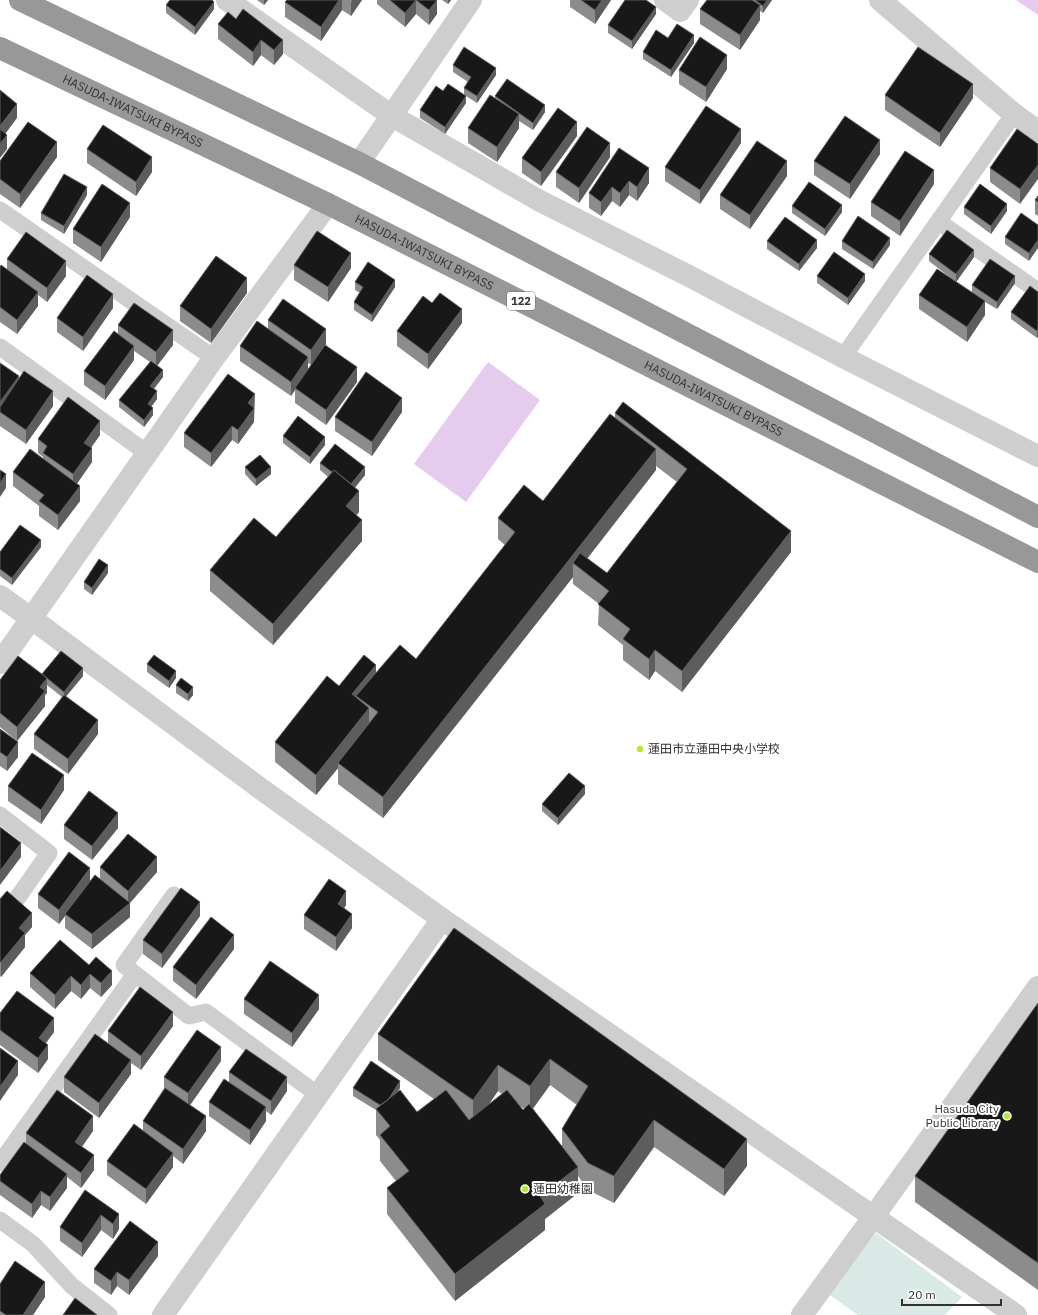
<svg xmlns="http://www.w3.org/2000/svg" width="1038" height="1315" viewBox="0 0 1038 1315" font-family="'IBM Plex Sans','Noto Sans JP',sans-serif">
<rect width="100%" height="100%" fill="#fff"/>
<path fill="#d9e9e6" d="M876,1233L962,1297L945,1315H858L827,1293Z"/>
<path fill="#e5ccee" d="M1016,0H1038V15Z
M488,362L540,400L466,502L414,464Z"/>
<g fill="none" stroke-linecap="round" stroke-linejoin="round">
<path stroke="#cecece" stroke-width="17" d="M0,210L214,358
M939,222L1038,291
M0,347L147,453
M843,357L1014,114
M0,815L49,853L16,900
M135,974L124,965L174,895
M0,1163L135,974L189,1016L206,1012L318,1095
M0,1220L33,1244L72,1286L109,1315"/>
<path stroke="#cecece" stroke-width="22" d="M227,0L392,116L540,201L689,276L843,357L1038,456
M665,0L680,11L688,0
M880,0L1014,114L1038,131
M359,163L471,0
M0,596L32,619L257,786L442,919L1016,1315
M0,663L214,358L328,204
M163,1315L442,919
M802,1315L874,1216L1038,987"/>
<g stroke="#989898" stroke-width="22">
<path d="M20,0L359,163L1038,517"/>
<path id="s1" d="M0,48L328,204L1038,562"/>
</g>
</g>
<path fill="#8c8c8c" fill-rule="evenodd" d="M257,0H268L264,5Z
M287,0H362L351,16L342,10L321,41L285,17V2Z
M377,0H437V14L429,25L416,14L405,27L377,4Z
M442,0H451L448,4Z
M570,0H611L595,24L570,7Z
M707,0H772L763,13L760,11V20L740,50L700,24V9Z
M166,5L214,9L195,35L166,13Z
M656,14L632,49L608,33V25Z
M236,19L283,54L274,65L261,55L253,66L218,39V24Z
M694,43L671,77L643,59V52Z
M453,65L496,75L477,103L466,96V103L445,134L420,118V110L464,94V88L468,82L453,72Z
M727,69L706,102L679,84V70Z
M885,95L973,98L940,147L885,110Z
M495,96L545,112L533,130L519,121V128L497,162L468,143V128L495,98Z
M577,136L541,186L522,173V158Z
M741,143L700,204L665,181V167Z
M1038,144L1020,204L990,182V168Z
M619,148L649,183L637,201L629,195L620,207L612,201L601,216L589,208V193Z
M87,149L152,172L136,196L87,163Z
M880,154L850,199L814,175V161Z
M57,157L20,208L0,194V161Z
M610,157L579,203L556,187V172Z
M787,176L750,229L720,209V195Z
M934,184L900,236L871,216V202Z
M87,195L64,234L41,220V213Z
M1038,196V216L1035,214V200Z
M792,206L842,212L825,236L792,213Z
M964,207L1007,211L991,234L964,214Z
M130,217L101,262L73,243V229Z
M1038,225L1029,261L1005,244V237Z
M767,241L817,248L799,271L767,249Z
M842,241L890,245L873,269L842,249Z
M929,254L974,257L956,282L929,261Z
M7,259L66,276L47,302L38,295V306L17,334L0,322V267L7,270Z
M294,265L351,268L328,302L294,280Z
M817,276L865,281L848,305L817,283Z
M355,282L395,287L372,322L354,310V302L360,293L355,290Z
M1015,283L997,309L985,302V315L967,342L919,309V295L972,292V285Z
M1038,292L1037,338L1011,319V312Z
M247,293L211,343L180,321V306Z
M113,308L83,351L57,332V318Z
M268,320L326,344L311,365L308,363V370L357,382L326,425L295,403V390L291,396L240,361V346L268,329Z
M462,323L428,369L397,346V331Z
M118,325L173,345L157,366L163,377L154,389L157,399L151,407L153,415L144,427L119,407V400L150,362L134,351V360L105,400L84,385V371L118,334Z
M0,363L19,380L53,406L26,444L0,426Z
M623,402L791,552L682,692L655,671L649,680L623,660V645L598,625L599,604L573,584V577L383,818L338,784V768L316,795L275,762V742L339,686L376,673L416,659L505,545L498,539V518L543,501L615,418V413ZM656,466L677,482L607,573L587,558L656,470Z
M255,408L254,409V422L238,444L232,440L211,467L184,447V433Z
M402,412L372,456L335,431V417Z
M100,435L91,448L92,462L77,484L80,501L58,530L39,516V506L13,486V472L43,459V457L38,453V439Z
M283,436L325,445L310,464L283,443Z
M320,463L365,475L355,487L359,512L356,515L362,541L273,645L210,591V570L276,537L328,477L320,470Z
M245,467L271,474L256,486L245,474Z
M41,547L12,585L0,576V552Z
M108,573L92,595L84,589V582Z
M147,664L176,678L169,688L147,672Z
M42,674L83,676L66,696L98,734L68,774L34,749V734L62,697L47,685V693L45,695V706L17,741L0,727V680L42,675Z
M176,685L193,695L188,701L176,693Z
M0,729L18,757L7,771L0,766Z
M8,786L64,790L41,824L8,801Z
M585,794L558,825L542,811V804Z
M64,825L118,828L92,860L64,839Z
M100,867L157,872L130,903V917L92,949L65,928V916L59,924L38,908V894L90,881L100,880Z
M0,899L32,927L25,935V947L1,977L0,976Z
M346,905L344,908L352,928L336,951L304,929V915Z
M200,916L162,968L143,954V940Z
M454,928L747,1166L724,1196L654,1147L614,1203L588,1190L578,1176V1193L545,1219V1230L455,1301L387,1214V1188L396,1181L380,1161V1140L376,1135V1110L353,1096V1088H400L397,1092L417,1112L434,1099L378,1060V1034ZM550,1085L577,1105L562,1129V1146L533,1109ZM498,1091L502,1094L489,1104ZM519,1105L524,1109L523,1110Z
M60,940L112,985L101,997L90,988L81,999L71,991L55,1009L30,987V973Z
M234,949L196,999L173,981V967Z
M244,999L319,1009L292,1047L244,1014Z
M1038,1003V1290L915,1202V1176Z
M0,1013L54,1032L46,1043L48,1059L38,1073L0,1045Z
M173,1026L141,1070L131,1063V1074L99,1118L64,1092V1077L108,1043V1031Z
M221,1061L190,1105L206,1131L183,1164L173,1156V1167L146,1204L107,1175V1161L143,1130V1121L164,1089V1077Z
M229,1072L287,1091L271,1115L266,1111V1121L250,1145L209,1116V1102L229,1082Z
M93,1131L82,1147L94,1170L81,1188L67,1177V1188L50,1211L41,1205L32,1218L0,1195V1175L26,1144V1133Z
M85,1190L119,1229L113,1239L101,1230L82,1257L60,1241V1227Z
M158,1256L129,1295L117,1286L111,1295L94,1283V1269Z
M0,1284L45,1297L33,1315H0Z"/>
<path fill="#5d5d5d" d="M264,0H268L264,5Z
M339,0H342V10L321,41V27Z
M352,0H362L351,16V2Z
M416,0V14L405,27V13Z
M437,0V14L429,25V10Z
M448,0H451L448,4Z
M602,0H611L595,24V10Z
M767,0H772L763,13V6Z
M214,2V9L195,35V27Z
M760,5V20L740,50V35Z
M656,7V14L632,49V41Z
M694,35V43L671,77V70Z
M261,40V55L253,66V52Z
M283,40V54L274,65V50Z
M727,55V69L706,102V87Z
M496,68V75L477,103V96Z
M973,84V98L940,147V133Z
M466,96V103L445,134V127Z
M17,104V118L0,141V126Z
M545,105V112L533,130V123Z
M519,114V128L497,162V147Z
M577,122V136L541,186V172Z
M741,129V143L700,204V190Z
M7,135V149L0,158V144Z
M880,140V154L850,199V184Z
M57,142V157L20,208V194Z
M610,143V157L579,203V188Z
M152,157V172L136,196V182Z
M787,161V176L750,229V215Z
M1038,165V179L1020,204V189Z
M649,168V183L637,201V187Z
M934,170V184L900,236V221Z
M629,181V195L620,207V193Z
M87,187V195L64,234V226Z
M612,187V201L601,216V202Z
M130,203V217L101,262V247Z
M1007,204V211L991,234V226Z
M842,205V212L825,236V229Z
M890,238V245L873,269V262Z
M817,240V248L799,271V264Z
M1038,240V248L1029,261V253Z
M974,250V257L956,282V274Z
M351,253V268L328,302V287Z
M66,261V276L47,302V288Z
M865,274V281L848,305V298Z
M1015,276V283L997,309V302Z
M247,278V293L211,343V329Z
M395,280V287L372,322V315Z
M38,292V306L17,334V320Z
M113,294V308L83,351V337Z
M985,301V315L967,342V327Z
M462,309V323L428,369V354Z
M326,329V344L311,365V350Z
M1038,329V337L1037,338V331Z
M173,330V345L156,367V352Z
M134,346V360L105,400V386Z
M308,357V371L295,388V390L291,396V382Z
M357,367V382L326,425V410Z
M163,370V377L150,393V386Z
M19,376V383L0,410V402Z
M53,391V406L26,444V430Z
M157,391V399L148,411V404Z
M255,394L254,422L238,444V430L248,403Z
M402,398V412L372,456V442Z
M153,408V415L144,427V420Z
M100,421V435L84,457V443Z
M232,426V440L211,467V453Z
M325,437V445L310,464V457Z
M92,448V462L73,489V474Z
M656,449V470L580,568L573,563V577L383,818V797Z
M271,467V474L256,486V479Z
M365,467V475L350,494V486Z
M6,474V488L0,497V483Z
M80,486V501L58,530V515Z
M359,491V512L346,527V506Z
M362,520V541L273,645V624Z
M791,531V552L682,692V671Z
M41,540V547L12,585V578Z
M108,565V573L92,595V588Z
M655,650V671L649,680V659Z
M376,665V686L356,696V710L352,694Z
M83,668V676L64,699V692Z
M176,671V678L169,688V681Z
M47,678V693L45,695V706L17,741V727L40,687Z
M193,687V695L188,701V694Z
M369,708V729L338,763V768L316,795V775Z
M98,720V734L68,774V759Z
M18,742V757L7,771V757Z
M64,775V790L41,824V810Z
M585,786V794L558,825V818Z
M118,813V828L92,860V846Z
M21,843V857L0,885V871Z
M157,857V872L128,905L130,903V917L92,949V934L128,905V891Z
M90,868V882L65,914V916L59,924V910Z
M346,891V905L338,918V904Z
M200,902V916L162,968V954Z
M32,913V927L25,935V947L1,977V962L19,928Z
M352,914V928L336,951V937Z
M234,935V949L196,999V985Z
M112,971V985L101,997V983Z
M90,974V988L81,999V985Z
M71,976V991L55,1009V995Z
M319,995V1009L292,1047V1033Z
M173,1012V1026L141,1070V1056Z
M54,1018V1032L39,1052V1038Z
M48,1045V1059L38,1073V1058Z
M221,1047V1061L188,1108V1093Z
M550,1059V1085L530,1112V1086Z
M131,1060V1074L99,1118V1103Z
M18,1061V1075L0,1101V1087Z
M498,1065V1091L473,1127V1100Z
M287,1077V1091L271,1115V1101Z
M400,1081V1088L383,1114V1107Z
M266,1107V1121L250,1145V1130Z
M93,1116V1131L75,1156V1142Z
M206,1116V1131L183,1164V1149Z
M654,1120V1147L614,1203V1176Z
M747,1139V1166L724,1196V1169Z
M173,1153V1167L146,1204V1189Z
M94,1155V1170L81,1188V1173Z
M578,1167V1193L545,1219V1230L455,1301V1274L540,1196Z
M67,1174V1188L50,1211V1197Z
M41,1191V1205L32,1218V1204Z
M119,1214V1229L113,1239V1224Z
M101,1215V1230L82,1257V1243Z
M158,1242V1256L129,1295V1280Z
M117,1272V1286L111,1295V1281Z
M45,1282V1297L33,1315H23Z"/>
<path fill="#181818" stroke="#5d5d5d" d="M170,0H212L214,2L195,27L166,5Z
M287,0H339L321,27L285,2Z
M390,0H416L405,13Z
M416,0H437L429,10Z
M581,0H602L595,10Z
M625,0H646L656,7L632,41L608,25Z
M707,0H752L760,5L740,35L700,9Z
M755,0H767L763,6Z
M243,9L283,40L274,50L261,40L253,52L218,24L228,12L236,19Z
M677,24L694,35L671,70L643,52L656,30L668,38Z
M700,37L727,55L706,87L679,70Z
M464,47L496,68L477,96L464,88L471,77L453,65Z
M918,47L973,84L940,133L885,95Z
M507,79L545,105L533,123L495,96Z
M448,84L466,96L445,127L420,110L436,86L443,91Z
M0,90L17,104L0,126Z
M490,95L519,114L497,147L468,128Z
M706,106L741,129L700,190L665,167Z
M558,108L577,122L541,172L522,158Z
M845,116L880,140L850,184L814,161Z
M28,122L57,142L20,194L0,179V161Z
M103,125L152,157L136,182L87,149Z
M587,127L610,143L579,188L556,172Z
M0,129L7,135L0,144Z
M1017,129L1038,144V165L1020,189L990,168Z
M757,141L787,161L750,215L720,195Z
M619,148L649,168L637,187L629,181L620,193L612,187L601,202L589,193Z
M905,151L934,170L900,221L871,202Z
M64,174L87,187L64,226L41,213Z
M809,182L842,205L825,229L792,206Z
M102,184L130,203L101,247L73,229Z
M980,184L1007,204L991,226L964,207Z
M1038,196V202L1035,200Z
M1021,213L1038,225V240L1029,253L1005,237Z
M858,216L890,238L873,262L842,241Z
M785,217L817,240L799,264L767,241Z
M947,230L974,250L956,274L929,254Z
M317,231L351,253L328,287L294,265Z
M26,232L66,261L47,288L7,259Z
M834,252L865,274L848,298L817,276Z
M216,256L247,278L211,329L180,306Z
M990,259L1015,276L997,302L972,285Z
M368,262L395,280L372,315L354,302L363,287L355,282Z
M1,265L38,292L17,320L0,307V267Z
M937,269L985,301L967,327L919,295Z
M87,275L113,294L83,337L57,318Z
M1030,286L1038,292V329L1037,331L1011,312Z
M440,293L462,309L428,354L397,331L423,296L432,303Z
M283,299L326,329L311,350L268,320Z
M134,303L173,330L156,352L118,325Z
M257,321L308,357L291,382L240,346Z
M114,331L134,346L105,386L84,371Z
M325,345L357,367L326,410L295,388Z
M151,361L163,370L150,386L157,391L148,404L153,408L144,420L119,400Z
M0,363L19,376L0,402Z
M24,371L53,391L26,430L0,412V407Z
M366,372L402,398L372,442L335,417Z
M228,374L255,394L248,403L254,408L238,430L232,426L211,453L184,433Z
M68,397L100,421L84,443L92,448L73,474L43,453L47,446L38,439Z
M623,402L791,531L682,671L655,650L649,659L623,639L630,629L598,604L609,591L573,563L580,553L607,573L687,469L615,413Z
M610,414L656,449L383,797L338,763L378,712L356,696L400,645L416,659L515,532L498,518L524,485L543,501Z
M298,416L325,437L310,457L283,436Z
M335,444L365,467L351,484L334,470L332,472L320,463Z
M30,449L80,486L58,515L39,501L44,495L13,472Z
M260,455L271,467L256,479L245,467Z
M0,470L6,474L0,483Z
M334,470L359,491L346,506L362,520L273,624L210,570L254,518L276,537Z
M20,525L41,540L12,578L0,569V552Z
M99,559L108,565L92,588L84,582Z
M61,651L83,668L64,692L42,674Z
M154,655L176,671L169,681L147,664Z
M364,655L376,665L352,694L369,708L316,775L275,742L327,676L339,686Z
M18,656L47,678L40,687L45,691L17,727L0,713V680Z
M181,678L193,687L188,694L176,685Z
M64,695L98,720L68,759L34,734Z
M0,729L18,742L7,757L0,752Z
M32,753L64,775L41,810L8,786Z
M569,773L585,786L558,818L542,804Z
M89,791L118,813L92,846L64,825Z
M0,827L21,843L0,871Z
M128,834L157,857L128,891L100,867Z
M69,852L90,868L59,910L38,894Z
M95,875L130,903L92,934L65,914Z
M329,879L346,891L338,904L352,914L336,937L304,915Z
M181,888L200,902L162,954L143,940Z
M7,891L32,913L19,928L25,933L1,962H0V899Z
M211,917L234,935L196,985L173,967Z
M454,928L747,1139L724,1169L654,1120L614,1176L588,1163L562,1129L588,1086L550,1059L530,1086L498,1065L473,1100L378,1034Z
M60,940L89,965L96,957L112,971L101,983L90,974L81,985L71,976L55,995L30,973Z
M270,961L319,995L292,1033L244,999Z
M140,987L173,1012L141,1056L108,1031Z
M17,991L54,1018L39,1038L48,1045L38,1058L0,1030V1013Z
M1038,1003V1263L915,1176Z
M197,1030L221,1047L188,1093L164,1077Z
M95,1034L131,1060L99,1103L64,1077Z
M0,1048L18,1061L0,1087Z
M246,1049L287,1077L271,1101L229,1072Z
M371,1061L400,1081L388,1100L380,1105L353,1088Z
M224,1079L266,1107L250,1130L209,1102Z
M165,1088L206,1116L183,1149L143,1121Z
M57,1090L93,1116L75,1142L94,1155L81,1173L26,1133Z
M400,1090L417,1112L446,1090L469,1120L507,1090L523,1110L529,1104L578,1167L540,1196L545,1204L455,1274L387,1188L409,1171L380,1135L390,1126L376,1109Z
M134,1124L173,1153L146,1189L107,1161Z
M24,1142L67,1174L50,1197L41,1191L32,1204L0,1181V1175Z
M85,1190L119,1214L113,1224L101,1215L82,1243L60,1227Z
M130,1221L158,1242L129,1280L117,1272L111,1281L94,1269Z
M15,1261L45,1282L23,1315H6L0,1311V1284Z
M75,1298L97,1315H63Z"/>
<g fill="#b6e933" stroke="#fff" stroke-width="1.5">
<circle cx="640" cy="749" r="4"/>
<circle cx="1007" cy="1116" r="4"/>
<circle cx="525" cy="1189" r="4"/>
</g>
<g text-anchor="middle" stroke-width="4" stroke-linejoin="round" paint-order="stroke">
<rect fill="#fff" stroke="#6f6f6f" stroke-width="1" x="507" y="292" width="28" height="18" rx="3"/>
<g font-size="11" font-weight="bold" fill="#313131">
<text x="521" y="305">122</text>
</g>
<g font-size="12" fill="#313131" stroke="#fff">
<text dy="4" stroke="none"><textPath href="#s1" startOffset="147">HASUDA-IWATSUKI BYPASS</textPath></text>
<text dy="4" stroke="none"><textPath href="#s1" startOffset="471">HASUDA-IWATSUKI BYPASS</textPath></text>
<text dy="4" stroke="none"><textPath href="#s1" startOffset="795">HASUDA-IWATSUKI BYPASS</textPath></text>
</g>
<g font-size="12" fill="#313131" stroke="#fff" text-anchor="start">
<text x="648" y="753">蓮田市立蓮田中央小学校</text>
<text x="999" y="1113" text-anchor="end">Hasuda City<tspan x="999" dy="14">Public Library</tspan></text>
<text x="533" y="1193">蓮田幼稚園</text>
</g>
</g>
<path d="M902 1299v6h99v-6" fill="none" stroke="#313131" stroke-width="2"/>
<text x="908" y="1299" font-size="12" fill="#313131" stroke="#ffffff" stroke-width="3" paint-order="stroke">20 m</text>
</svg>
